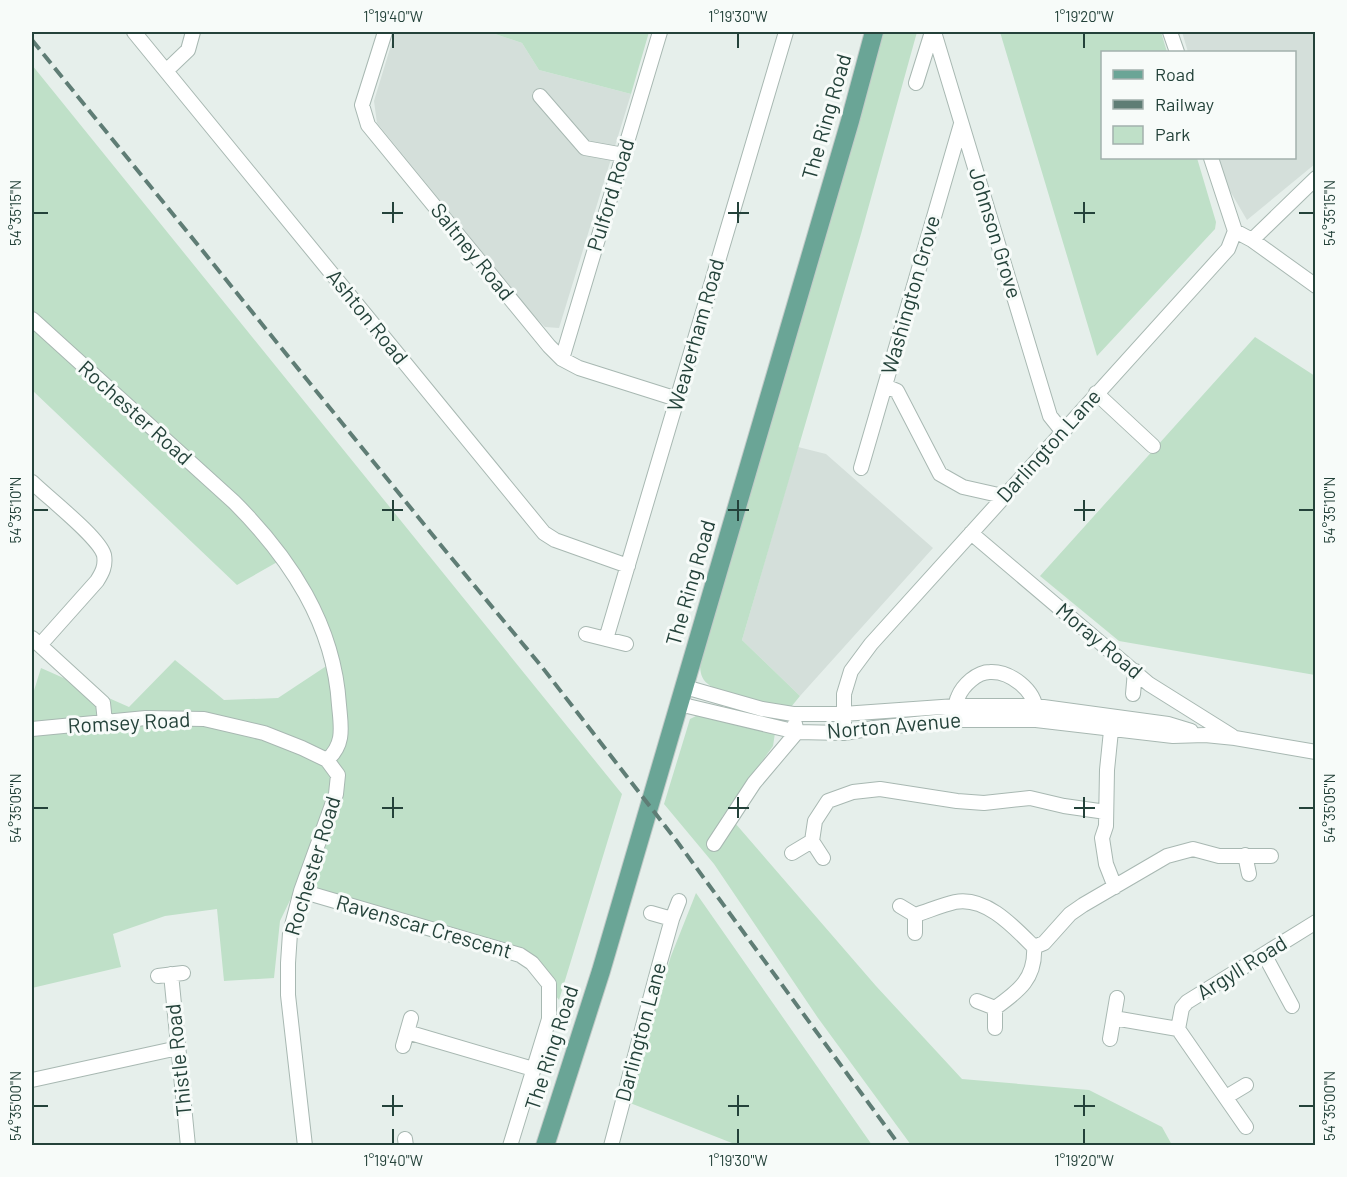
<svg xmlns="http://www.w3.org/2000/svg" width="1347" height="1177" viewBox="0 0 1347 1177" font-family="Barlow,sans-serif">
<rect width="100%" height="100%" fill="#e6efeb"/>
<path fill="#d4dfda" d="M395,32H489L522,43L539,70L631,94L559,328L545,327L535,317L377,123L374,101Z
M1182,32H1315V164L1247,220L1230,191L1228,192L1217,158H1294V52H1188Z
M798,447L826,454L933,548L800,696L742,640Z"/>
<path fill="#bfe0c8" d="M489,32H649L631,94L539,70L522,43Z
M885,32H917L861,234L742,640L800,696L791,707C770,703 724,698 708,684C701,679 700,671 700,663L881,36Z
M1000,32H1161L1167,52H1102V158H1197L1216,222L1215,229L1097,356Z
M32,65L622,794L559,1000L530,962L294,892L280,921L274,978L224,981L217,909L165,916L113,934L121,967L32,988V697L41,668L129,707L175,660L224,700L278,698L337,659L279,561L237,585L32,390Z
M1255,337L1315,376V675L1119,641L1040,576Z
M702,713L775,733L773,746L722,817L735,823L876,986L962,1079L1089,1090L1162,1127L1172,1145H911L818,1018L714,864L664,804L690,719Z
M696,893L872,1145H737L625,1101L671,956Z"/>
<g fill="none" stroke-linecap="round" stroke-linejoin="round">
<defs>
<path id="minor" d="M134,32L544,533L555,540L628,566
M385,32L362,105L368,125L549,346L562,359L579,368L677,399
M934,32L1050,416L1062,431
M1170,32L1177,52
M166,71L188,50L193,32
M916,83L932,32
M540,96L585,148L624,155
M1235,231L1252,240L1316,286
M1252,240L1316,178
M32,319L234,502C290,558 334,624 339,705C341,727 345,744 327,760
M562,359L660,32
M885,386L897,391L940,474L963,487L1003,496
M1096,393L1153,446
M861,468L961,124
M32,482C47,497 99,537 104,555C106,566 102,573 97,581L40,645
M971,533L1149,684L1232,736
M586,634L626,644
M32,638L103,703L105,722
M606,639L786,32
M685,687L762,709L793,714H843L956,706H1036L1168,724L1191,731
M1133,694L1135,671
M679,704L797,732L844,733L874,728L957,720H1036L1173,736L1205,735L1235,738L1316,752
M956,715C956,709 955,702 958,697C963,685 977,672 990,672C1010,671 1035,690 1036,711
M1112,721L1107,770L1106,826L1102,838L1106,864L1115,887
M32,729L146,718L204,719L264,733L302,748L327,760L338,775L336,794L301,891L290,933L288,963V995L305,1146
M844,733V694L851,671L871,644L1228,249L1235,231L1211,158
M812,841L815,821L828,801L853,792L880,789L957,801L984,803L1030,798L1064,806L1106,812
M714,844L754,783L797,732L795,724
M792,853L812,841L823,858
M1245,855L1249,874
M301,891L520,955L532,963L549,984V1019L510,1146
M900,906L915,915C928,911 942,905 955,902C986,896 1014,927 1034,947C1036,978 1019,991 995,1008L977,1001
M651,913L672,919
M915,915V933
M1034,947L1044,943L1070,914L1083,905L1167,856L1193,849L1219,856H1271
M1264,954L1292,1006
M171,974L188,1146
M158,976L183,973
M995,1008V1028
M1114,1018L1178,1029
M1178,1029L1182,1008L1187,1002L1316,922
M1178,1029L1246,1127
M407,1032L533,1069
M1110,1039L1117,998
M403,1046L411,1018
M32,1080L178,1048
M1226,1097L1246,1085
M405,1139L406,1146
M611,1146L660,962L672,919L679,901"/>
<path id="major" d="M545,1146L601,971L850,121L874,32"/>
</defs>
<use href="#minor" stroke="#a8b8b2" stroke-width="16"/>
<use href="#major" stroke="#c2cac8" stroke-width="20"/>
<use href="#minor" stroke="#fff" stroke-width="14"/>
<use href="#major" stroke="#6aa596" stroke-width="18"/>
<path stroke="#5f7d75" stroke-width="4" stroke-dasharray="12 6" stroke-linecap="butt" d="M32,40L444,549L542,667L676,840L900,1146"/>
</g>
<path fill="none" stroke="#24423a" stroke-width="2" d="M393,33V48M738,33V48M1084,33V48M393,202V223M738,202V223M1084,202V223M33,213H48M382,213H403M728,213H749M1074,213H1095M1299,213H1314M393,500V521M738,500V521M1084,500V521M33,510H48M382,510H403M728,510H749M1074,510H1095M1299,510H1314M393,797V818M738,797V818M1084,797V818M33,808H48M382,808H403M728,808H749M1074,808H1095M1299,808H1314M393,1095V1116M738,1095V1116M1084,1095V1116M33,1106H48M382,1106H403M728,1106H749M1074,1106H1095M1299,1106H1314M393,1129V1144M738,1129V1144M1084,1129V1144"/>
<g text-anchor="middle" stroke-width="6" stroke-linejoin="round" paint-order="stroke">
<g font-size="21" fill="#24423a" stroke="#f7fbf9">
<text transform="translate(827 117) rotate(-74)" y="7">The Ring Road</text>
<text transform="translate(611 195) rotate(-73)" y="7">Pulford Road</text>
<text transform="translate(995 233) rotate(73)" y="7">Johnson Grove</text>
<text transform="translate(472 252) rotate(51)" y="7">Saltney Road</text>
<text transform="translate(911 295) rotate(-74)" y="7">Washington Grove</text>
<text transform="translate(367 317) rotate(51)" y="7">Ashton Road</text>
<text transform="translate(696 335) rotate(-74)" y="7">Weaverham Road</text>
<text transform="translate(135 413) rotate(42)" y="7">Rochester Road</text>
<text transform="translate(1049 446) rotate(-48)" y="7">Darlington Lane</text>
<text transform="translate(691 583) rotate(-74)" y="7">The Ring Road</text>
<text transform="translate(1099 641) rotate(40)" y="7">Moray Road</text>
<text transform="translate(129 723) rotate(-3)" y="7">Romsey Road</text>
<text transform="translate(894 726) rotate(-5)" y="7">Norton Avenue</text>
<text transform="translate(313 866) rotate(-73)" y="7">Rochester Road</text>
<text transform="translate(424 927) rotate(16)" y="7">Ravenscar Crescent</text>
<text transform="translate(1242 968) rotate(-32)" y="7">Argyll Road</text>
<text transform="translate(641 1032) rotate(-75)" y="7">Darlington Lane</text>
<text transform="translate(552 1048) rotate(-72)" y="7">The Ring Road</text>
<text transform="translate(179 1060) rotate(-96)" y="7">Thistle Road</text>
</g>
</g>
<rect width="1347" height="1177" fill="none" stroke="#f7fbf9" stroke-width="66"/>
<rect x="1101" y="51" width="195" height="108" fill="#f7fbf9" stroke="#a3b1ad" stroke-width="1.5"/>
<rect x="1113" y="70" width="30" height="9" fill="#6aa596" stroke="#a3b1ad" stroke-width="1.5"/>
<text x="1155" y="81" font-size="18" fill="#24423a">Road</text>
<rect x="1113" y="100" width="30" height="9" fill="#5f7d75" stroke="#a3b1ad" stroke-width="1.5"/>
<text x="1155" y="111" font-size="18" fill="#24423a">Railway</text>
<rect x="1113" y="126" width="30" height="18" fill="#bfe0c8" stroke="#a3b1ad" stroke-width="1.5"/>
<text x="1155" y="141" font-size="18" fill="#24423a">Park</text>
<rect x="33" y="33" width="1281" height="1111" fill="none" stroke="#24423a" stroke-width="2"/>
<g font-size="15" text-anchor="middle" fill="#24423a">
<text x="393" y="22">1°19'40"W</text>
<text x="738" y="22">1°19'30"W</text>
<text x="1084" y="22">1°19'20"W</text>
<text transform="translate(16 213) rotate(-90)" y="5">54°35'15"N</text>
<text transform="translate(1330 213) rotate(-90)" y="5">54°35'15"N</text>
<text transform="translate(16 510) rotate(-90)" y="5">54°35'10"N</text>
<text transform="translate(1330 510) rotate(-90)" y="5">54°35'10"N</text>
<text transform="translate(16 808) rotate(-90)" y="5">54°35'05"N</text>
<text transform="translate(1330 808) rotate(-90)" y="5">54°35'05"N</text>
<text transform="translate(16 1106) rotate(-90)" y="5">54°35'00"N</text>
<text transform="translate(1330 1106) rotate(-90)" y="5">54°35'00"N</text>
<text x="393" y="1166">1°19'40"W</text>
<text x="738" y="1166">1°19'30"W</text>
<text x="1084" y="1166">1°19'20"W</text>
</g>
</svg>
